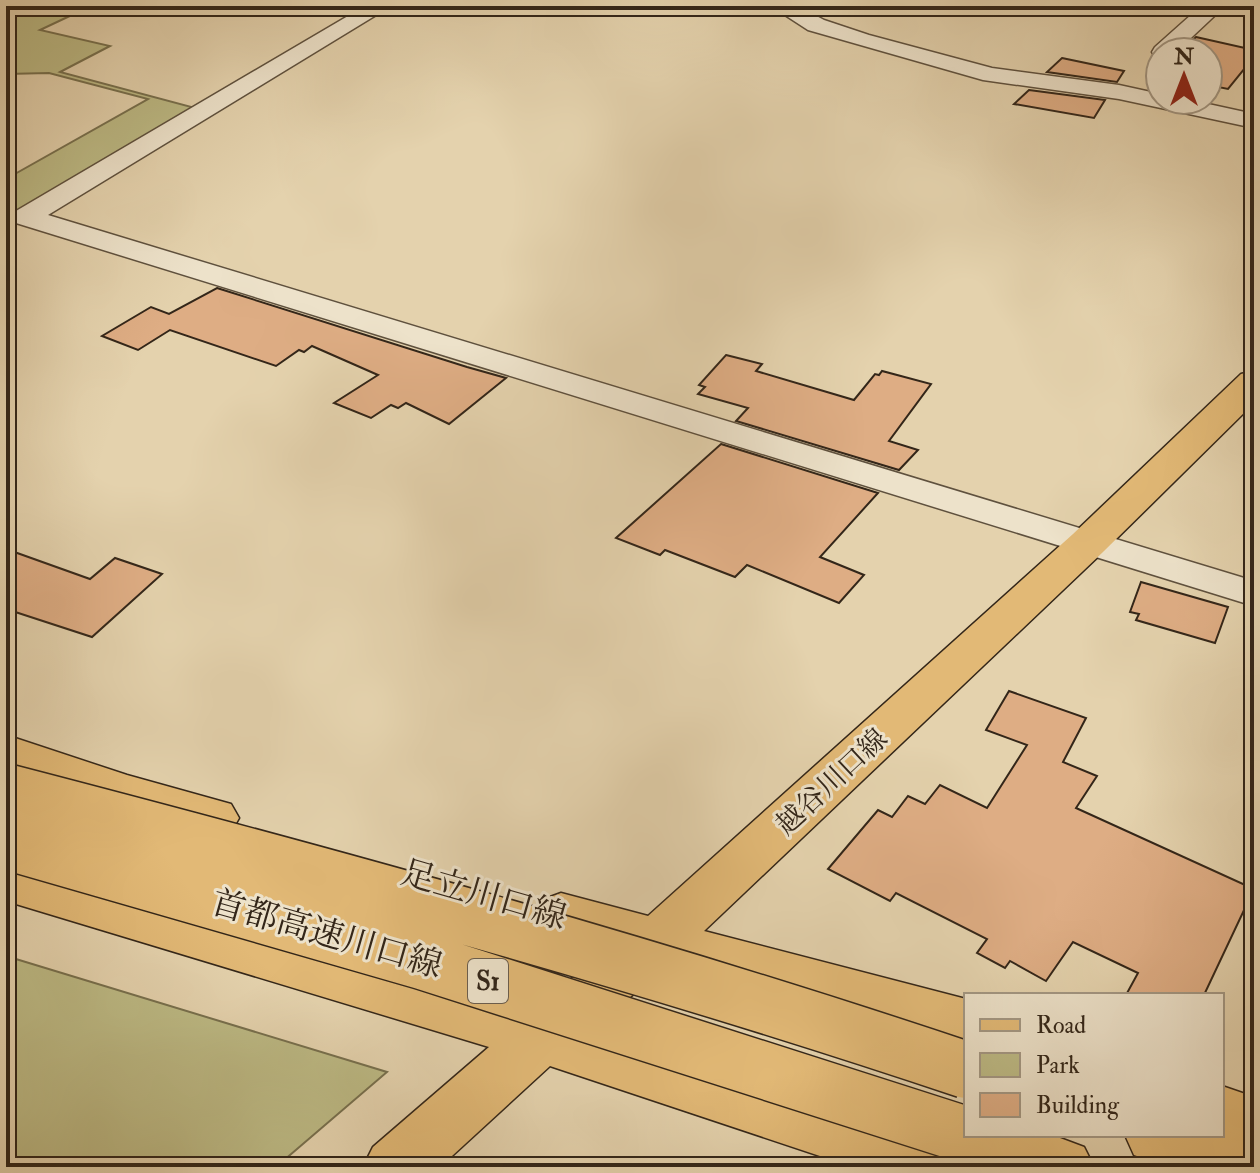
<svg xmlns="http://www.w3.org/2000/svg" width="1260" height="1173" viewBox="0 0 1260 1173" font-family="'IM FELL Double Pica','Noto Serif JP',serif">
<rect width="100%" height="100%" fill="#e4d2ad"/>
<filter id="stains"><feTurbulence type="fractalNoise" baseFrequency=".0025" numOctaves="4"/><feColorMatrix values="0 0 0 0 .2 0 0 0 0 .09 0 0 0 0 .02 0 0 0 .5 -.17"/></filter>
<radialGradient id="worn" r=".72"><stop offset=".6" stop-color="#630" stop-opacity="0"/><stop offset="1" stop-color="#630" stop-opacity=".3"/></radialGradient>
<path fill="#bcb984" stroke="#78704e" stroke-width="2" d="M6,6H91L40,30L110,46L60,72L199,109L6,221V179L148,99L49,73L6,74Z
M6,956L387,1072L276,1167H6Z"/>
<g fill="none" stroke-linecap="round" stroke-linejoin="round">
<path fill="#6e7d72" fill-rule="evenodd" d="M1208,54L1254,61V65L1208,58Z"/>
</g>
<path fill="#dead84" stroke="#332619" stroke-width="2" d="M1196,37L1254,50V57L1228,89L1208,85V52H1180Z
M1062,58L1124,71L1117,82L1047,72Z
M1029,90L1105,100L1094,118L1014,104Z
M217,288L467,367L506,378L449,424L406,403L398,408L391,405L371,418L334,403L378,375L312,346L304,352L299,350L276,366L170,330L138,350L102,336L151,307L169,314Z
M726,355L762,364L756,371L854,400L875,374L879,375L882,371L931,384L889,441L918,450L899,470L736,421L748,408L698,394L705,387L699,385Z
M721,444L878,493L820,557L864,575L839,603L747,565L735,577L665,550L660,555L616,538Z
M6,549L90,579L115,558L162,574L92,637L6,609Z
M1141,582L1228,607L1215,643L1136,620L1139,614L1130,612Z
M1009,691L1086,718L1063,762L1097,776L1076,808L1254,889L1204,995H1126L1138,973L1073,942L1046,981L1010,961L1005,968L977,953L987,939L896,893L890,901L828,869L878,810L892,817L908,796L925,804L940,785L987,808L1027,745L986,730Z"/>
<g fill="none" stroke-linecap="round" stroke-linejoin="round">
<defs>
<path id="minor" d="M365,6H391L48,215L1254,581V606L16,223L12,217L16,211Z
M771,6H798L824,20L869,35L992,68L1119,85L1160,94V100H1190L1254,114V128L1119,99L983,80L808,30Z
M1201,6H1225L1176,52H1160V58L1155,57L1152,52L1155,47Z
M1234,6H1254V13L1237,11Z"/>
<path id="major" d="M1254,371V403L1103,552L704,931L966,999V1049L666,966L593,1029L934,1138L956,1147L966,1167H853L550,1066L440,1167H363L373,1147L489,1047L6,901V859L532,1011L608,949L542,930L534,915L542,900L561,893L648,916L1073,534L1241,374Z
M6,735L127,775L231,804L239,818L231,832L213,837L99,804L6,772Z
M1222,1086L1254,1097V1153L1207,1135H1222Z"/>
<path id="highway" d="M966,1108V1135H1052L1084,1147L1094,1167H979L945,1155L936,1135L945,1115Z
M1222,1129L1254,1140V1167H1168L1134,1155L1125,1135H1222Z"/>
</defs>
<use href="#minor" stroke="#5f513e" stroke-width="3"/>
<use href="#major" stroke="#332619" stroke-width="3"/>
<use href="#highway" stroke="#332619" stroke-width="3"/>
<use href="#minor" fill="#ede2ca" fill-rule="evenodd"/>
<use href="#major" fill="#e2b976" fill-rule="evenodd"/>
<use href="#highway" fill="#e2b976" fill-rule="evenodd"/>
<defs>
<path id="highway-bridge" d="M6,792C329,876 650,964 966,1070
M6,841L422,961L966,1135"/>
</defs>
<use href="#highway-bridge" stroke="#332619" stroke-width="59" stroke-linecap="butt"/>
<use href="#highway-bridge" stroke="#e2b976" stroke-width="56"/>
</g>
<g text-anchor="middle" stroke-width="6" stroke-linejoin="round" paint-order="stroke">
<rect fill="#ede2ca" stroke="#6b5e4e" stroke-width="2" x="468" y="959" width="40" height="44" rx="6"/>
<g font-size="26" font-weight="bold" fill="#332619">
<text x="488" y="990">S1</text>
</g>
<g font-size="28" fill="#332619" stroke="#ede2ca">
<text transform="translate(831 781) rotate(-43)" y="10">越谷川口線</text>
</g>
<g font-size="34" fill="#332619" stroke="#ede2ca">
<text transform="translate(484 894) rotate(16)" y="12">足立川口線</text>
<text transform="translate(327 933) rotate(16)" y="12">首都高速川口線</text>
</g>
</g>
<rect width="1260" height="1173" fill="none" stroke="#e4d2ad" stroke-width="32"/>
<rect x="8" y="8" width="1244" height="1157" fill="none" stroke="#332619" stroke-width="4"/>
<rect x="16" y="16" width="1228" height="1141" fill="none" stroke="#332619" stroke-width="2"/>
<rect x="964" y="993" width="260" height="144" fill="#ede2ca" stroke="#a39783" stroke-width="2"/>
<rect x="980" y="1019" width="40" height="12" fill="#e2b976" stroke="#a39783" stroke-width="2"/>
<text x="1036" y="1033" font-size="24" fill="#332619">Road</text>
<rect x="980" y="1053" width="40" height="24" fill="#bcb984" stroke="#a39783" stroke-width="2"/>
<text x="1036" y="1073" font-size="24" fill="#332619">Park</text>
<rect x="980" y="1093" width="40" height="24" fill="#dead84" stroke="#a39783" stroke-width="2"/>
<text x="1036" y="1113" font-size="24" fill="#332619">Building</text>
<g transform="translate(1184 76)"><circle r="38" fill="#ede2ca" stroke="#a39783" stroke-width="2"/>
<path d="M0-6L14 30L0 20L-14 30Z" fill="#8f2418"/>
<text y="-12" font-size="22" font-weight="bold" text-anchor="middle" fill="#332619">N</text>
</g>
<rect width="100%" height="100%" filter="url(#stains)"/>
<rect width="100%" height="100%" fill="url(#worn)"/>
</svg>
